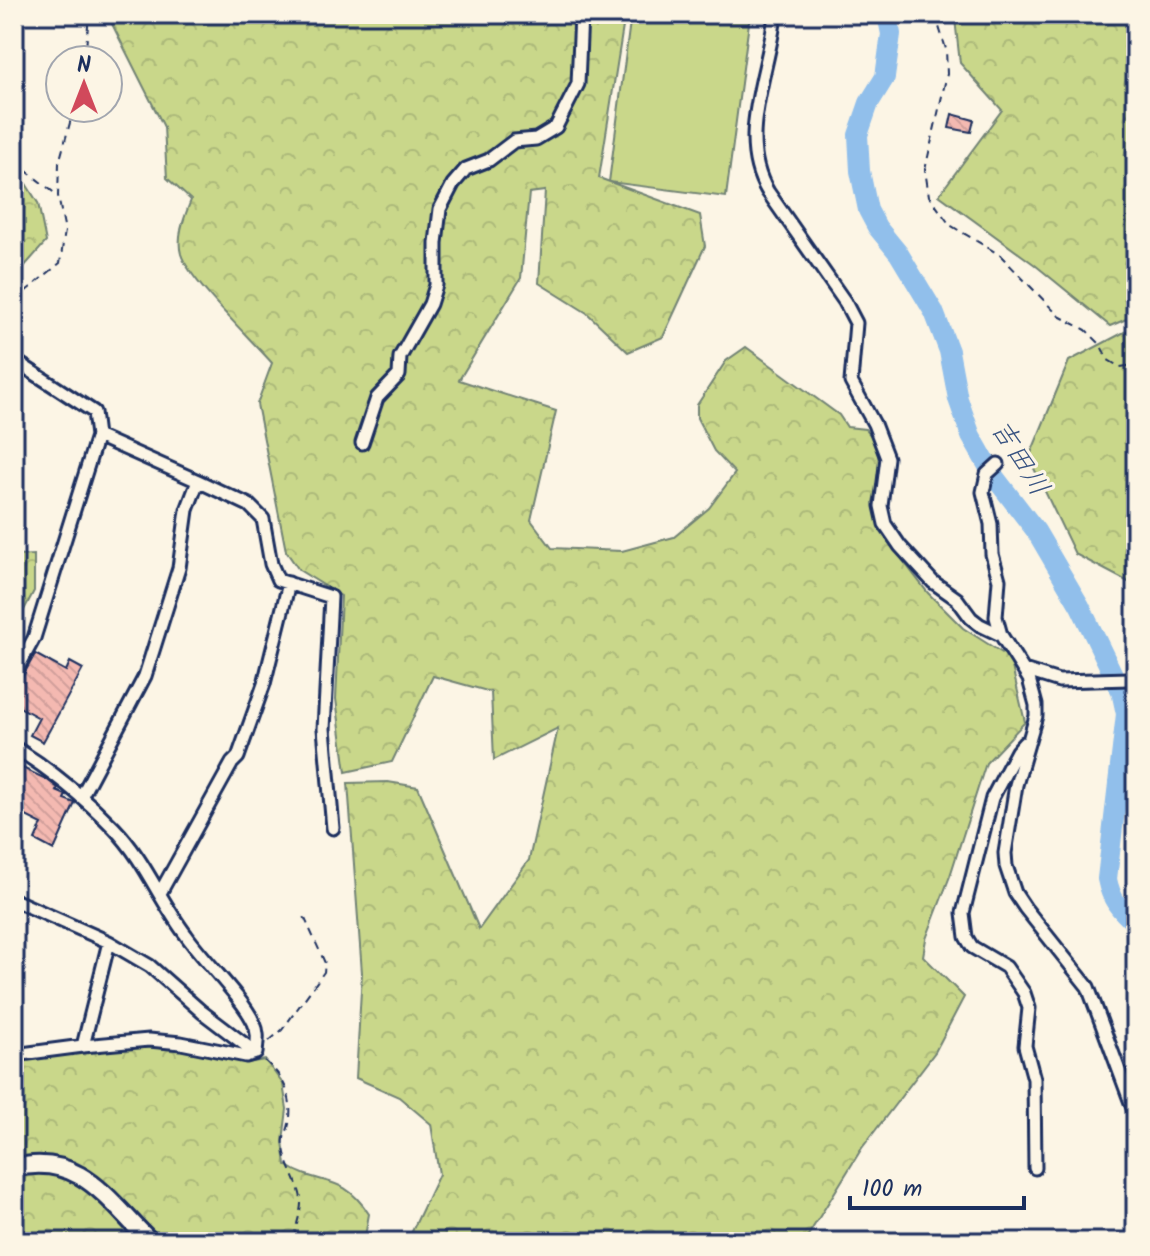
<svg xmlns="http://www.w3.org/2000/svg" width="1150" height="1256" viewBox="0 0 1150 1256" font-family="Kalam,'Klee One',sans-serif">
<defs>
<pattern id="forest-crowns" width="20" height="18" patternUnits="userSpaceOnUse" patternTransform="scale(2)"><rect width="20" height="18" fill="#c9d78a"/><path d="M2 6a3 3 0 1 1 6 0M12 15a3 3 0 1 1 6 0" fill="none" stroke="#acb97a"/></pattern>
<pattern id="building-back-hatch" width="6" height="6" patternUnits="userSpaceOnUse" patternTransform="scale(2)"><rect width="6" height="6" fill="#f4b9b1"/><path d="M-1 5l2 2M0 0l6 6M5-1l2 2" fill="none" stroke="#d19f9b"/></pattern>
</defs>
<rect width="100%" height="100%" fill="#fcf5e5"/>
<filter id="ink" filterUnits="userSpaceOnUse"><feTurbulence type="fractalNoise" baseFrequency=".0125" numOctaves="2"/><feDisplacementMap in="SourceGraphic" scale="16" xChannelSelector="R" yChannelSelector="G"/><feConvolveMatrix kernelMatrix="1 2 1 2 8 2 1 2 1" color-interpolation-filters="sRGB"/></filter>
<g filter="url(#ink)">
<path fill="#c9d78a" stroke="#728374" stroke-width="2" d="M631,14L750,15L726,197L609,182Z"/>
<path fill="url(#forest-crowns)" stroke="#728374" stroke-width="2" d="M107,14H625L599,178L700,215L705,246L663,337L628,352L587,313L539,283L545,191L529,193L521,278L459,380L556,411L531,520L552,548L622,551L674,537L709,508L735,473L714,451L697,418V405L726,361L746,347L839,415L847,427L865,429L878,443L879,477L873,502L881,532L928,593L963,628L1010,658L1025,722L986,763L950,876L926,939L923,956L964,997L935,1052L862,1148L804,1242H407L439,1174L431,1124L399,1097L356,1078L362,973L348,783L388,782L418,787L479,929L529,860L558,728L494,760L491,692L433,676L392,762L346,772L336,699L341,596L299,570L286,551L257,404L272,363C251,339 189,280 181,254C176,236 185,216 191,200L167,178L164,127Z
M952,14H1136V315L1110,326L1035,265L939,195L1002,110L960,63L955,19Z
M14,178L23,179L38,203L46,242L14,278Z
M1136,326V586L1075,554L1029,458L1069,361Z
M34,555V591L14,629V556Z
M189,1046L233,1056L247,1063L265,1060L283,1084L287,1109L283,1141L286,1165C321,1188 341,1171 369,1214L364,1242H14V1061L19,1058L100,1049Z"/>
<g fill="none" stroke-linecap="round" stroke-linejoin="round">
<path stroke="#91bfeb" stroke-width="20" d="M887,14L891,34L885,77L869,103L858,135L860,171L868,210L877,227L899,254L934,312L949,351L958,399L971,436L993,475L1036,531L1080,606L1121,691L1126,714L1107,879C1111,900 1120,910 1136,924"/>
</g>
<path fill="url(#building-back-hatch)" stroke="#1b2f5e" stroke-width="2" d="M952,114L974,120L971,132L949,128Z
M35,654L66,671L70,662L83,669L43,742L30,735L39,718L14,704V692Z
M14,764L46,779L58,788L56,791L66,795L64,799L75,803L54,850L35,840L42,824L14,810Z"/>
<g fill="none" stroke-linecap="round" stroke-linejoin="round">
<defs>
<path id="street" d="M775,14C770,71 735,138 768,192L845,302L856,323L851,382L874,424L887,458L881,506L885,524L900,546L933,582L957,599L971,618L980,625L1001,635L1029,679L1036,705V716L1016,785L1005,853L1006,866L1015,893L1025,908L1088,987L1136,1116
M14,360L94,412L97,436L198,481L187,510L179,568L145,676L81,797
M362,443L377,398L399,375L400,357L430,304L436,285V243L440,209L453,184L466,169L489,160L514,141L536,139L556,127L578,84L581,14
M998,464L987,474L983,492L991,524L992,554L999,580L996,617L1001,635
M198,481L249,505L263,519L271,564L278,580L331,597L324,729L333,828
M1024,670L1059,681L1129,679
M14,675L34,638L97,436
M1024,743L1017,751L992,798L963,913L966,937L972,947L1006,967L1024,993L1029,1008L1025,1046L1034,1079L1035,1168
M14,747C51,770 84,797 114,828C145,860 160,901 186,935C204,961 242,997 254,1023C259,1034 257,1041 256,1053
M160,893L232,763L238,757L264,684L289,583
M14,900L109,942L150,966L202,1012L256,1053L246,1056L181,1043L149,1040L83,1046L109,942
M14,1055L83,1046"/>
<path id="secondary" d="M14,1168C81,1151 109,1202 151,1242"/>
</defs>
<use href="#street" stroke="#1b2f5e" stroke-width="17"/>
<use href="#secondary" stroke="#1b2f5e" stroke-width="22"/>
<path stroke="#1b2f5e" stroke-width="2" stroke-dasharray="8 6" stroke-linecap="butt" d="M935,14L946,49L947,74L925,170L929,196L950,225L1000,255L1059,316L1086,330L1100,344L1108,360L1120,367L1133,365L1136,361
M85,60L89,14
M14,161L57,195
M14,301L60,263L65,231L58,196L59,163L74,108
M269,1041L282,1030L324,972L325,963L302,912
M265,1061C286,1078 295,1102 288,1128C287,1132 284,1135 284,1139C281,1158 299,1181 301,1199C302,1213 294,1228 294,1242"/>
<use href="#street" stroke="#fcf5e5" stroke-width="11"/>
<use href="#secondary" stroke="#fcf5e5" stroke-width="16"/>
</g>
</g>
<g text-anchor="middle" stroke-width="6" stroke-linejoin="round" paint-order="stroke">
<g font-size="28" font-style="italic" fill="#385381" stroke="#fcf5e5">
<text transform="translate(1021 457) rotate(58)" y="10">吉田川</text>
</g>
</g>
<rect width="1150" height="1256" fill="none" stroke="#fcf5e5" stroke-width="48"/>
<rect x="24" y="24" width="1102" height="1208" fill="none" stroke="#1b2f5e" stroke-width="3" filter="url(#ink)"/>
<g transform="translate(84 84)"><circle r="38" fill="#fcf5e5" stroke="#a2a6af" stroke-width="2"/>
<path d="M0-6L14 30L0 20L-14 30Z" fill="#d1495b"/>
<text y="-12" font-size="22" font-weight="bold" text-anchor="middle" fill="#1b2f5e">N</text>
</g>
<path d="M850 1196v12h174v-12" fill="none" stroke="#1b2f5e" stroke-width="4"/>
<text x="862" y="1196" font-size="24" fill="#1b2f5e" stroke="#fcf5e5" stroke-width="6" paint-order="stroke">100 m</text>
</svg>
